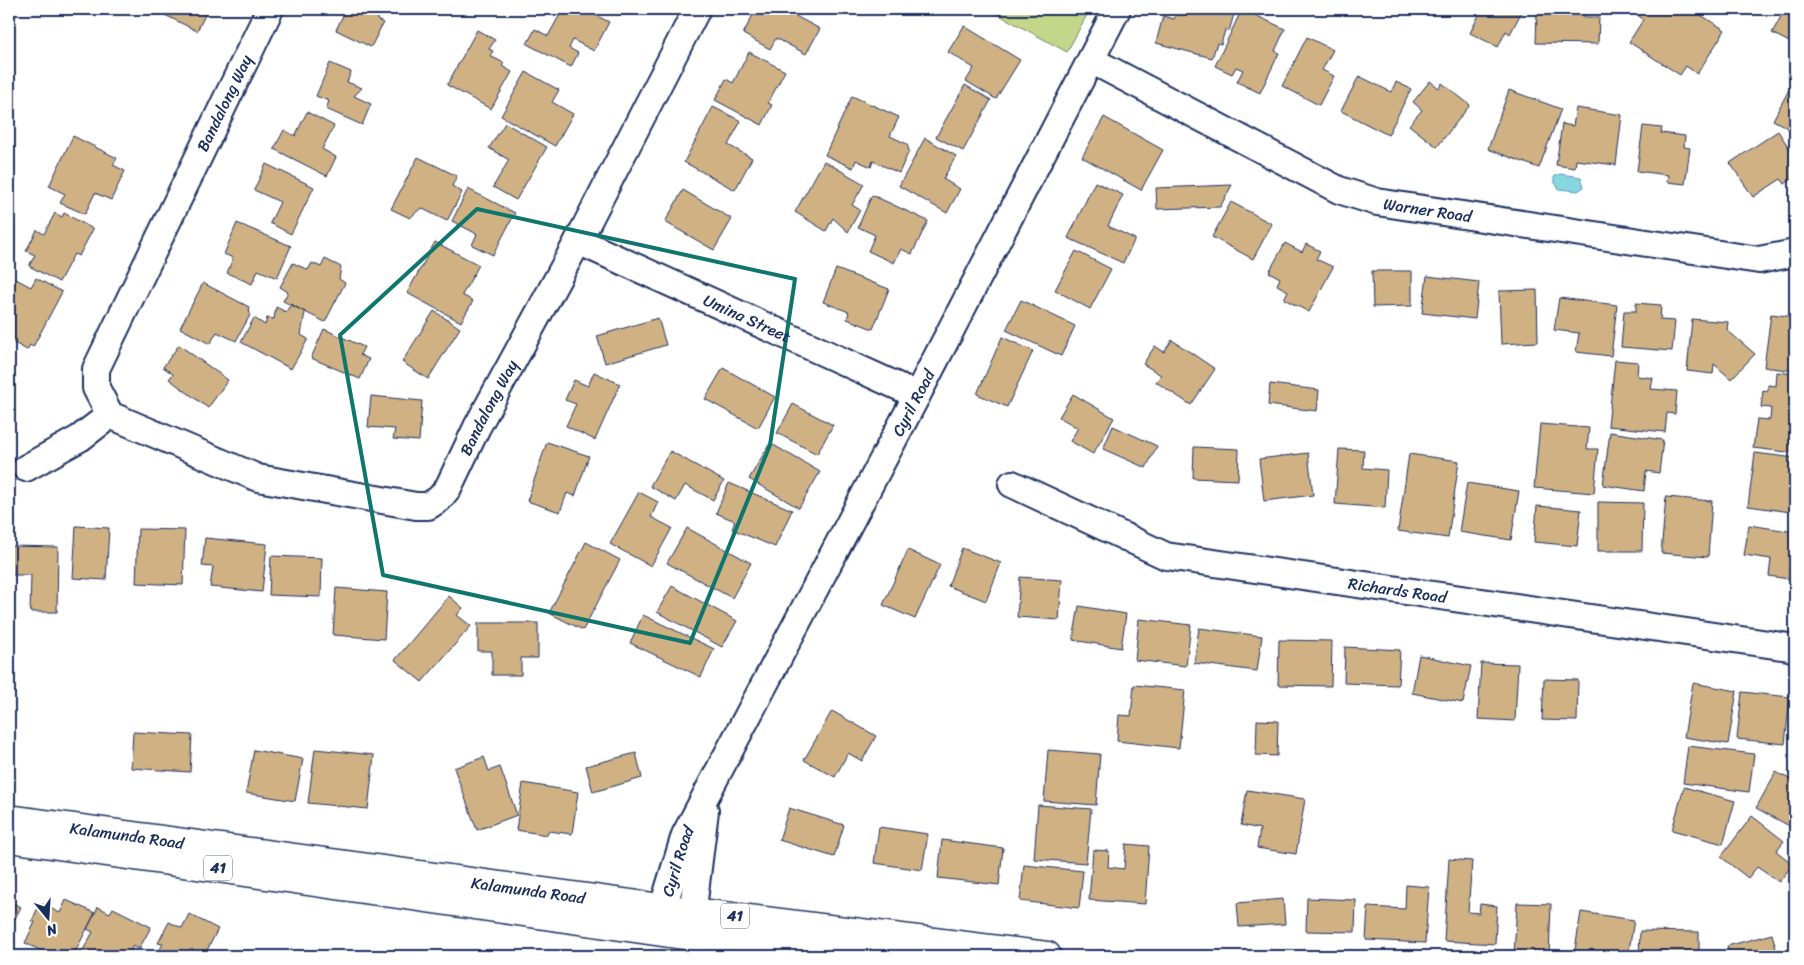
<svg xmlns="http://www.w3.org/2000/svg" width="1804" height="965" viewBox="0 0 1804 965" font-family="Sriracha,sans-serif">
<rect width="100%" height="100%" fill="#fff"/>
<filter id="ink" filterUnits="userSpaceOnUse"><feTurbulence type="fractalNoise" baseFrequency=".02" numOctaves="2"/><feDisplacementMap in="SourceGraphic" scale="10" xChannelSelector="R" yChannelSelector="G"/><feConvolveMatrix kernelMatrix="1 2 1 2 8 2 1 2 1" color-interpolation-filters="sRGB"/></filter>
<g filter="url(#ink)">
<path fill="#c4d68a" stroke="#708274" d="M988,9H1090L1067,52Z"/>
<path fill="#87d7e1" stroke="#5c94ad" d="M1560,174L1581,177L1584,187L1578,191L1559,189L1554,181V177Z"/>
<path fill="#d0b184" stroke="#1b2f5e" d="M153,9H208L197,31Z
M346,9H382L377,20L383,23L371,47L336,30Z
M563,9H583L609,22L594,51L573,40L569,48L578,53L571,67L527,44L535,29L548,36Z
M756,9H790L788,12L820,29L806,54L776,38L770,49L743,34Z
M1172,9H1228L1235,11L1229,31L1225,30L1221,44L1217,43L1212,58L1156,43L1163,16L1174,19L1176,14L1171,12Z
M1242,9L1285,29L1275,51L1279,53L1260,93L1237,82L1243,70L1236,67L1232,74L1215,66Z
M1482,9H1523L1510,34L1506,31L1498,47L1470,33Z
M1555,9H1585L1584,17H1599L1598,44L1536,43L1537,12L1555,13Z
M1644,9H1691L1725,30L1697,74L1686,66L1680,75L1629,42L1643,20L1639,16Z
M1785,9H1795V45L1772,33Z
M964,26L1020,60L996,99L966,81L974,68L948,52Z
M477,30L495,40L489,49L493,51L490,56L504,63L502,66L512,72L491,109L447,85Z
M1307,37L1333,50L1322,70L1334,76L1319,105L1282,86Z
M749,52L785,71L768,103L772,105L762,125L715,100L726,79L733,83Z
M330,63L351,72L347,82L362,88L354,96L371,104L362,125L326,109L329,101L316,96Z
M526,72L559,90L552,102L573,114L555,146L501,116Z
M1359,76L1391,92L1396,82L1411,89L1388,135L1341,111Z
M1794,80L1795,81V132L1773,120Z
M1430,81L1439,88L1442,83L1470,105L1437,147L1409,125L1422,110L1413,102Z
M965,85L991,100L963,151L936,137Z
M1509,90L1561,109L1539,168L1488,149Z
M852,96L899,117L890,136L907,144L909,151L899,173L873,161L871,167L856,160L853,168L825,155Z
M713,107L741,121L728,145L752,158L735,190L684,162Z
M1576,108L1622,115L1616,165L1576,160L1575,168L1556,165L1562,124L1573,126Z
M307,112L334,126L322,149L336,157L327,176L274,149L284,130L295,136Z
M1104,117L1163,150L1141,190L1082,157Z
M505,123L547,147L516,200L493,187L509,160L489,148Z
M1643,126L1662,128L1661,133L1685,136L1684,147L1690,148L1685,184L1667,182L1668,175L1637,171Z
M1778,131L1795,157V177L1785,184L1781,179L1753,197L1730,163Z
M73,136L117,158L113,165L125,171L111,200L95,193L85,214L60,203L65,194L49,186Z
M925,138L956,156L943,179L960,189L947,213L899,186Z
M418,157L457,176L452,186L462,192L447,221L421,208L410,218L391,209Z
M824,161L864,184L852,205L860,210L848,232L833,218L826,231L795,212Z
M266,164L314,187L291,234L270,223L280,202L254,190Z
M1095,182L1123,195L1108,226L1135,239L1123,263L1068,238Z
M1232,185L1220,207L1157,209L1156,188Z
M468,189L515,213L493,255L472,245L477,234L452,221Z
M683,190L732,219L714,250L665,222Z
M872,195L928,221L912,254L901,249L894,263L868,251L875,235L858,227Z
M1231,202L1272,224L1253,259L1212,237Z
M55,213L62,217L64,213L93,229L79,256L74,254L59,282L29,266L35,255L26,251L37,230L44,234Z
M237,223L291,246L277,278L258,270L252,284L227,273L233,258L224,254Z
M435,242L479,265L462,295L473,301L461,322L407,293Z
M1285,243L1302,252L1306,244L1320,251L1316,259L1333,267L1309,312L1284,299L1288,291L1277,285L1280,278L1269,272Z
M1076,251L1111,269L1090,309L1055,290Z
M325,259L341,267L339,279L345,283L325,322L283,301L288,292L280,287L293,263L308,270L312,263L321,267Z
M836,269L889,289L873,329L847,319L849,312L823,302Z
M1372,271H1412V306L1373,307Z
M1427,276L1479,282L1475,319L1422,313Z
M12,277L31,287L36,278L62,292L33,347L30,345L27,350L9,340V284Z
M203,283L249,307L250,315L236,341L217,332L210,344L180,328Z
M1537,290L1538,342L1501,344L1499,291Z
M1559,298L1617,305L1611,356L1576,352L1579,333L1554,330Z
M1021,300L1075,326L1061,356L1006,330Z
M1636,303L1661,305L1660,320L1675,321L1672,351L1621,347L1624,311H1636Z
M291,304L305,312L301,335L308,339L291,369L241,342L254,318L265,325L267,318L274,319L276,307L286,312Z
M434,311L460,328L428,379L402,362Z
M1771,314L1795,317V371L1764,367Z
M658,318L666,345L605,363L597,336Z
M1692,319L1728,322L1727,330L1755,354L1731,379L1714,364L1713,374L1687,371Z
M324,329L364,347L360,355L369,359L360,379L311,358Z
M1002,337L1033,351L1007,407L977,394Z
M1172,340L1215,369L1191,405L1156,382L1161,375L1143,364L1155,346L1164,352Z
M179,345L228,380L208,408L169,379L173,374L163,367Z
M1615,360L1638,362L1637,376L1653,378L1651,389L1677,391L1675,414L1667,413L1665,432L1608,426Z
M723,368L775,397L758,428L705,399Z
M594,372L620,384L595,440L566,426L576,404L565,400L574,380L588,386Z
M1777,372L1795,374V453L1753,448L1757,419L1770,420L1771,408L1761,407L1763,390L1768,391V385L1776,386Z
M1270,384L1319,390L1317,411L1268,405Z
M1073,394L1114,418L1093,454L1070,441L1078,428L1059,417Z
M371,396L422,401L419,441L393,439L395,429L368,427Z
M793,404L833,425L817,454L777,433Z
M1540,424L1589,428L1587,449H1598L1594,493L1534,488Z
M1113,426L1157,446L1146,468L1103,449Z
M1610,432L1663,440L1659,473L1646,471L1644,491L1603,485Z
M547,442L589,456L575,496L567,493L560,512L527,501Z
M770,443L820,472L799,508L749,479Z
M1194,447L1239,449L1238,480L1193,478Z
M1339,449L1364,450L1363,468L1387,470L1385,508L1335,504Z
M670,451L724,481L713,500L685,485L676,501L650,486Z
M1308,453L1313,495L1264,501L1259,459Z
M1755,453L1795,458L1791,512L1748,506Z
M1409,454L1459,461L1448,538L1398,531Z
M729,483L792,510L775,547L732,529L735,521L716,513Z
M1467,483L1519,491L1511,540L1459,532Z
M639,492L658,502L651,517L672,528L651,566L610,544Z
M1666,497L1712,501L1708,557L1661,553Z
M1598,502L1643,503L1642,551H1598Z
M1537,506L1581,510L1577,546L1534,542Z
M1749,525L1795,532L1788,579L1769,576L1771,559L1744,555Z
M76,526L109,528L106,580L73,578Z
M687,528L751,563L732,598L667,563Z
M138,529L185,530L183,585L136,583Z
M205,538L267,544L262,592L210,587L213,567L202,566Z
M586,542L620,560L583,630L549,613Z
M10,546L58,547L57,612H30L31,575H10Z
M962,548L1001,563L986,601L948,586Z
M908,550L940,565L915,619L883,605Z
M271,556L322,558L321,597L269,595Z
M1020,577L1062,580L1059,620L1017,617Z
M672,586L737,621L722,647L657,612Z
M336,588L387,592L384,639L333,635Z
M449,596L463,608L457,615L471,626L422,682L395,660Z
M1079,606L1126,614L1121,648L1073,640Z
M643,615L714,649L701,677L630,643Z
M1139,619L1191,625L1186,666L1135,660Z
M478,623H538V658H521V675H492V651H478Z
M1199,628L1262,636L1257,671L1194,663Z
M1279,640L1332,641L1331,686L1278,685Z
M1345,647L1400,650L1398,685L1344,683Z
M1419,655L1471,666L1463,703L1412,693Z
M1481,663L1518,664L1515,721L1478,719Z
M1544,679L1578,680L1577,721L1542,720Z
M1693,683L1737,691L1728,744L1684,737Z
M1134,685L1185,690L1179,748L1117,741L1119,715L1131,716Z
M1742,692L1790,697L1785,744L1737,739Z
M832,711L876,736L862,761L848,753L835,777L804,760Z
M1257,720L1278,721L1277,756L1256,755Z
M133,732L192,735L190,772L131,768Z
M1688,746L1754,754L1749,792L1683,783Z
M315,749L374,755L368,809L308,803Z
M254,750L303,759L295,801L246,793Z
M1048,750L1100,754L1096,805L1044,801Z
M636,753L642,778L593,792L586,766Z
M484,757L489,771L500,767L517,815L477,830L454,768Z
M1776,772L1795,782V829L1756,808Z
M523,783L578,792L572,834L548,831L547,835L516,830Z
M1684,787L1735,801L1723,844L1672,830Z
M1247,790L1305,799L1296,854L1257,848L1260,829L1241,825Z
M1038,805L1091,809L1086,863L1034,859Z
M789,808L844,825L834,857L779,840Z
M1752,816L1784,841L1776,851L1793,864L1779,882L1757,867L1748,878L1721,857Z
M879,827L928,834L922,870L874,863Z
M942,840L1003,848L999,885L938,878Z
M1126,844L1149,846L1145,904L1089,900L1093,850L1109,851L1108,867L1124,869Z
M1449,859L1472,861L1468,912L1479,913L1480,904L1497,906L1495,944L1444,941Z
M1024,865L1083,871L1079,908L1020,901Z
M1406,885L1429,887L1425,943L1366,940L1368,907L1405,909Z
M1307,898L1356,900L1355,932L1306,931Z
M1283,899L1285,924L1239,927L1237,903Z
M66,900L95,913L73,956H52L25,943L35,922L32,921L40,903L60,913Z
M9,901L21,907L9,930Z
M1517,903L1551,904L1549,956H1514Z
M98,907L110,913L113,908L151,927L139,949L133,946L128,956H89L82,952L93,932L87,929Z
M1581,912L1634,920L1628,956H1574Z
M189,914L218,929L204,956H156L163,944L158,943L169,922L182,928Z
M1640,931L1699,932V956H1639Z
M1772,934L1778,956H1730L1727,946Z"/>
<g fill="none" stroke-linecap="round" stroke-linejoin="round">
<defs>
<g id="minor">
<path id="s1" d="M270,9L96,369V388L110,415L258,478L416,506H428L439,499L448,488L477,427L578,241L697,9"/>
<path id="s2" d="M1091,60L1339,190L1377,202L1759,260L1795,253"/>
<path id="s3" d="M578,241L917,395"/>
<path d="M26,468L80,438L110,415"/>
<path id="s4" d="M1012,484L1166,556L1789,647L1795,649"/>
<path id="s5" d="M656,930L685,835L925,380L1117,9"/>
<path d="M690,933L705,811"/>
</g>
<g id="primary">
<path id="s6" d="M9,819L661,908L1047,956"/>
<path d="M9,838L690,936L879,956"/>
</g>
</defs>
<use href="#minor" stroke="#1b2f5e" stroke-width="30"/>
<use href="#primary" stroke="#1b2f5e" stroke-width="31"/>
<use href="#minor" stroke="#fff" stroke-width="26"/>
<use href="#primary" stroke="#fff" stroke-width="28"/>
</g>
</g>
<path fill="none" stroke="#0f766e" stroke-width="4" stroke-linejoin="round" d="M477,209L795,279L770,445L690,643L383,575L340,335Z"/>
<g text-anchor="middle" stroke-width="4" stroke-linejoin="round" paint-order="stroke">
<g fill="#fff" stroke="#5f6d8e" stroke-width="1">
<rect x="204" y="855.5" width="28" height="25" rx="4"/>
<rect x="721" y="903.5" width="28" height="25" rx="4"/>
</g>
<g font-size="15" font-weight="bold" fill="#1b2f5e">
<text x="218" y="873">41</text>
<text x="735" y="921">41</text>
</g>
<g font-size="16" fill="#1b2f5e" stroke="#fff">
<text transform="translate(224 103) rotate(-64)" y="6">Bandalong Way</text>
<text dy="6" stroke="none"><textPath href="#s2" startOffset="371">Warner Road</textPath></text>
<text dy="6" stroke="none"><textPath href="#s3" startOffset="186">Umina Street</textPath></text>
<text dy="6" stroke="none"><textPath href="#s5" startOffset="588">Cyril Road</textPath></text>
<text dy="6" stroke="none"><textPath href="#s1" startOffset="900">Bandalong Way</textPath></text>
<text dy="6" stroke="none"><textPath href="#s4" startOffset="404">Richards Road</textPath></text>
<text dy="6" stroke="none"><textPath href="#s6" startOffset="119">Kalamunda Road</textPath></text>
<text dy="6" stroke="none"><textPath href="#s5" startOffset="72">Cyril Road</textPath></text>
<text dy="6" stroke="none"><textPath href="#s6" startOffset="524">Kalamunda Road</textPath></text>
</g>
</g>
<rect width="1804" height="965" fill="none" stroke="#fff" stroke-width="30"/>
<rect x="15" y="15" width="1774" height="935" fill="none" stroke="#1b2f5e" stroke-width="2" filter="url(#ink)"/>
<g transform="translate(48 918) rotate(162)" stroke="#ffffff" stroke-width="4" paint-order="stroke">
<path d="M0-4L9 19L0 12L-9 19Z" fill="#1b2f5e"/>
<text y="-8" font-size="14" font-weight="bold" text-anchor="middle" fill="#1b2f5e">N</text>
</g>
</svg>
